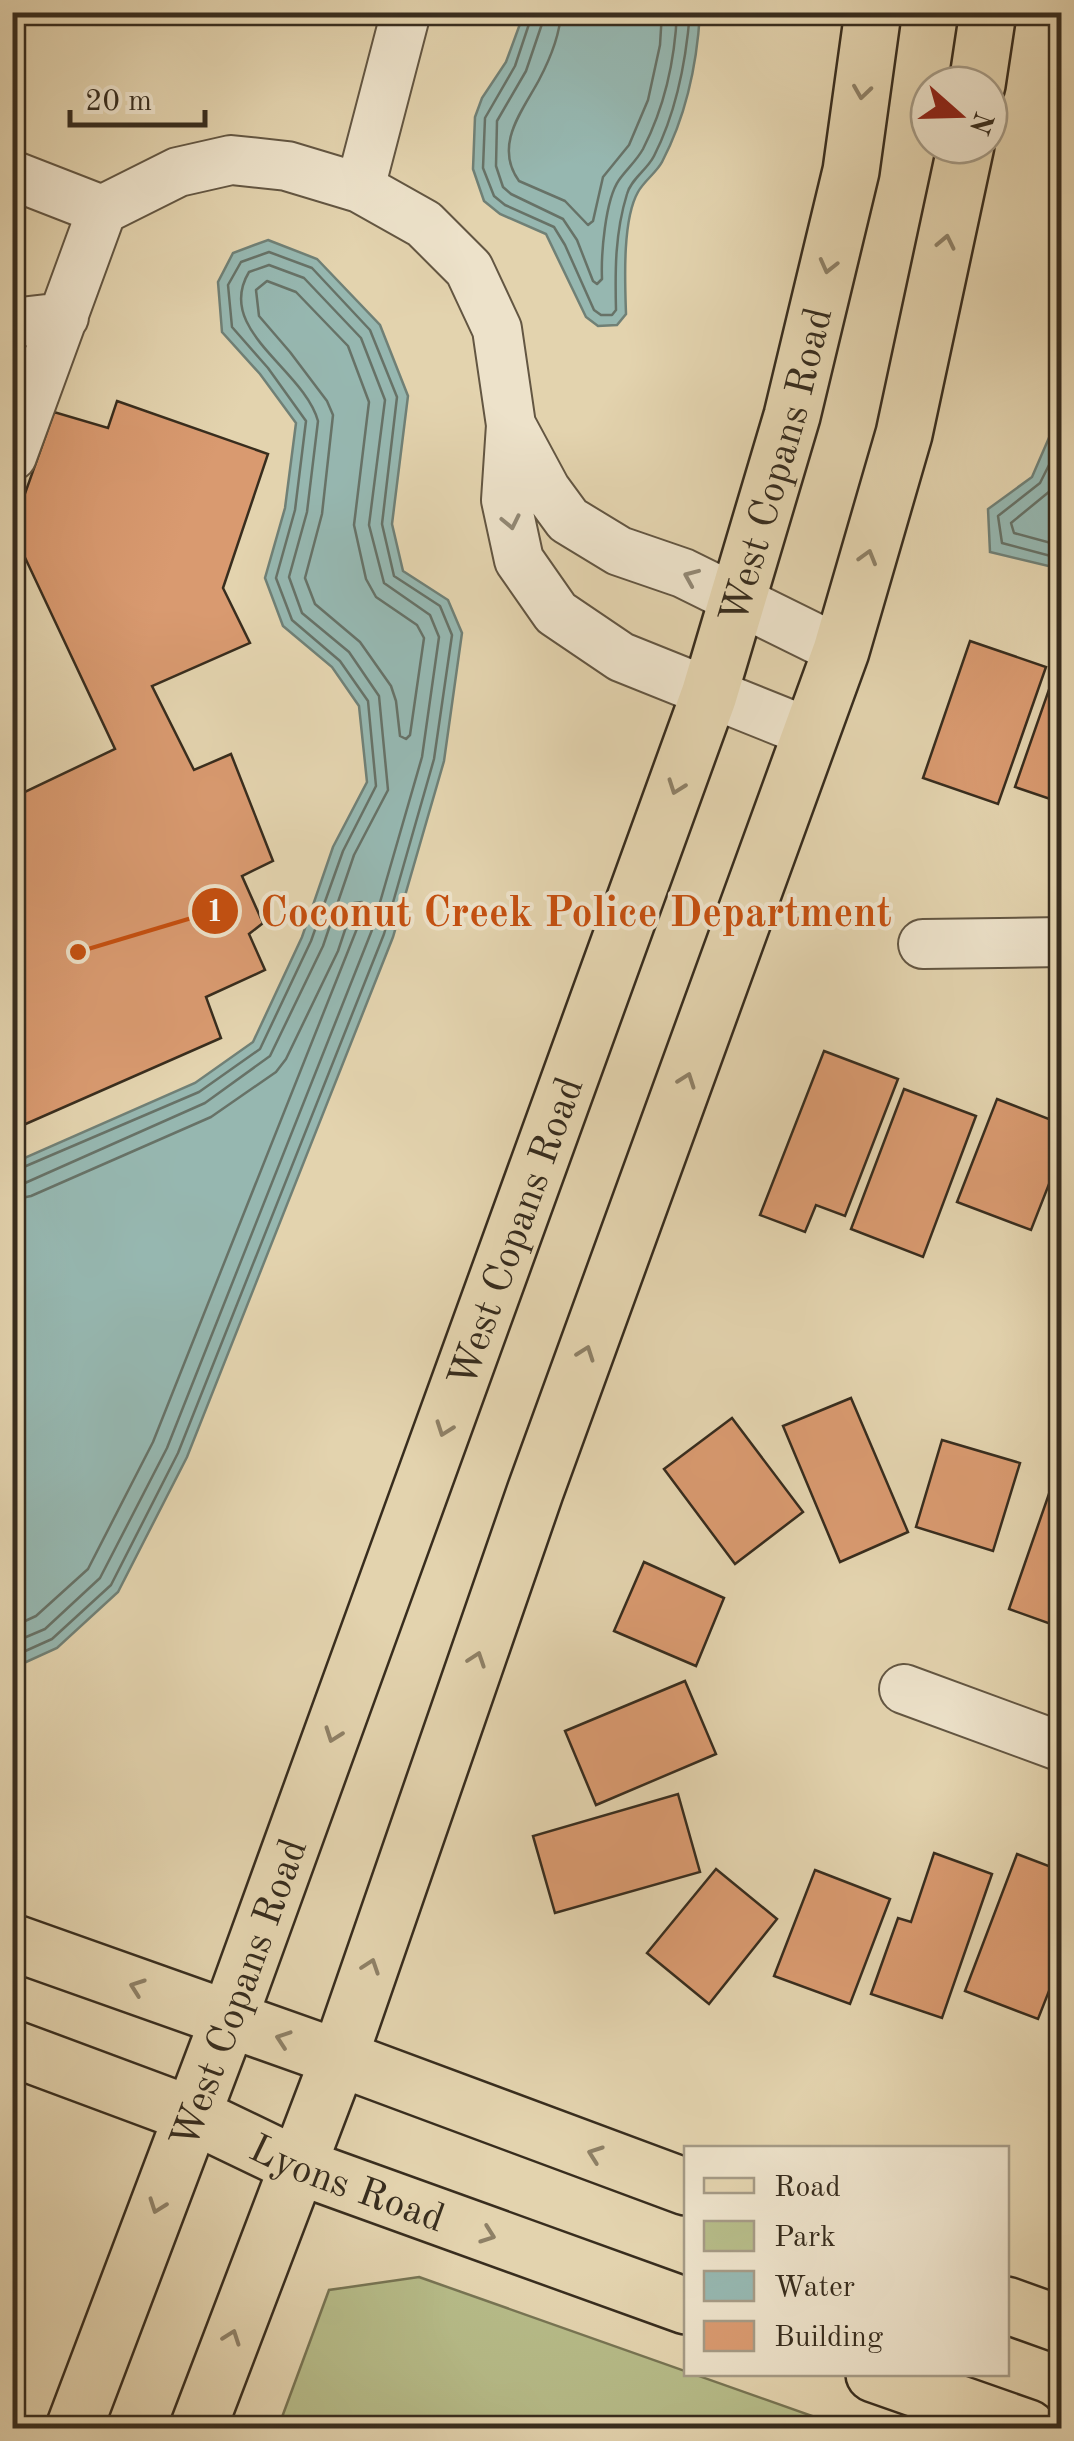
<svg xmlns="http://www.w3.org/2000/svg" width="1074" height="2441" viewBox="0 0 1074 2441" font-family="'Old Standard TT',serif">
<rect width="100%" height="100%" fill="#e3d3ae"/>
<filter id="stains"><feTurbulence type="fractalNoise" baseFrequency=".002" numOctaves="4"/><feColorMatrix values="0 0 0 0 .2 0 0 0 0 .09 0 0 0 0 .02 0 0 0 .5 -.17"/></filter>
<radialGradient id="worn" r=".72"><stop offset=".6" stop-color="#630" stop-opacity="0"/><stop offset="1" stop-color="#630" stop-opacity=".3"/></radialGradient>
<path fill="#b6bb88" stroke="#777453" stroke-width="2.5" d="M419,2277L846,2428H278L329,2290Z"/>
<path fill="#96b7b0" stroke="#708076" stroke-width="2.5" d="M524,13H700C697,64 686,116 662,162C656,173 644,181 638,192C622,220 625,283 626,314L617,325L598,326L586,317L546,234L500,214L484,201L473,169L475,117L482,98L506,62Z
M268,240L317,259L380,325L408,396L392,524L403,571L448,600L462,633L444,761L393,937L187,1457L118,1592L57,1648L13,1668V1163L195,1083L253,1042L302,937L333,847L367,782L359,706L332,667L283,626L265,578L285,508L296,423L260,374L222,332L218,282L233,253Z
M1061,410L1062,569H1061L990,552L988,509L1032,477Z"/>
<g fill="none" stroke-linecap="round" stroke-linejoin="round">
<path stroke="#677267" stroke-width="2.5" d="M533,12L515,66L485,118L483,168L494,196L505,205L554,227L565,245L594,310L601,315H612L616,310C615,270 615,233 627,194C631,179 647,170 654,156C677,111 686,62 690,12
M546,12L526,71L497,121L496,166L503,187L511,194L563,219L577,240L593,281L597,284L602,279C601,255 605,200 619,180C627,169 637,160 643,149C665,106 675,60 677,12
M561,12C560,34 549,61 539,80C523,110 493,145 519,181L565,201L588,225L593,221L603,177L629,145L648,100L660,45L662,12
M267,281L296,292L348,346L369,402L354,525L366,579L376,597L417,625L424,638L410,735L406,739L400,736L396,701L391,686L360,642L315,604L305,578L322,514L333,415L327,401L290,352L259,316L256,290Z
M1062,439L1040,483L998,516L1002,543L1062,559
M1062,468L1050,491L1011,523L1014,533L1062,546
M12,1172L199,1092L260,1049L311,941L343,851L376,786L368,701L340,661L292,620L276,578L295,510L306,421L268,368L232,327L228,285L241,262L269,252L312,268L370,330L397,397L382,524L394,576L440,606L452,635L434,759L384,934L178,1453L111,1585L52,1639L12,1657
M12,1184L25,1183L205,1103L270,1056L323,946L354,855L388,790L379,696L349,652L302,613L289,577L307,512L318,421C304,369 214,330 249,272L269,265L304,278L361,338L385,400L369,525L384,583L430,615L439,637L422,757L372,930L167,1448L100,1578L45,1629L12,1643
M12,1200L31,1196L211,1117L276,1072L286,1059L338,951L354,903L362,902L358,926L153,1442L88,1569L36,1616L12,1627"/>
</g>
<path fill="#d99a70" stroke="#382d1e" stroke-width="2.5" d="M117,401L268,454L223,588L250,643L152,686L194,770L231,754L273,861L242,876L263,923L249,934L265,970L206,997L221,1038L12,1130V798L115,749L12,530L54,412L108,428Z
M970,641L1046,667L998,804L923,778Z
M1053,678L1062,681V803L1015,787Z
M824,1051L898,1079L845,1216L816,1205L805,1232L760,1215Z
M904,1089L976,1116L923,1257L851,1229Z
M997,1099L1062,1124V1151L1031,1230L957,1202Z
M851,1398L908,1532L840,1562L783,1426Z
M732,1418L803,1512L735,1564L664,1469Z
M942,1440L1020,1463L993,1551L916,1527Z
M1059,1465L1062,1467V1628L1009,1609Z
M644,1562L724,1598L696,1666L614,1631Z
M685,1681L716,1754L596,1805L565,1731Z
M678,1794L700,1872L555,1913L533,1836Z
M934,1853L992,1874L942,2018L871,1994L898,1918L911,1922Z
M1017,1854L1062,1871V1958L1038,2019L965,1991Z
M716,1869L777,1919L709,2004L647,1953Z
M815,1870L890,1899L850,2004L774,1976Z"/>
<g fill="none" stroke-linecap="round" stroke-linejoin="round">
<defs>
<path id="minor" d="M12,175L102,210
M360,188L406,12
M12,323L64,317
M511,425L546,490L568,520L619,551L683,573L841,651
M12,456L102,210L178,172L231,160L287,166L360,188L424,224L469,269L497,329L511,425L506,500L519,560L556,613L621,657L813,734
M923,944L1062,942
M904,1689L1062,1747"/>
<g id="major">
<path d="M977,85L988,12"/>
<path d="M12,1942L339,2058L686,2187"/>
<path id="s1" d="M12,2048L192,2115L298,2166L686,2306"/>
<path d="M1006,2305L1062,2325"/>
<path d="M874,2374L1028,2428"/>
<path id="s2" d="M74,2428L228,2021L709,695L792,416L851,171L873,12"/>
<path d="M198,2428L339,2058L535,1492L841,651L904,434L966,145"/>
</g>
</defs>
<use href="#minor" stroke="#635642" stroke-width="52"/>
<use href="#major" stroke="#382d1e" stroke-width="60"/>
<use href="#minor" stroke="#ede2ca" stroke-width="48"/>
<use href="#major" stroke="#e3d3ae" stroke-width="55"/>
</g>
<defs><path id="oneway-chevron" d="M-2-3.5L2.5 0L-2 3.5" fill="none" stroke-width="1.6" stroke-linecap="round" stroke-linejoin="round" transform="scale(2.5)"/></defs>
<g stroke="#8e8066">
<use href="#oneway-chevron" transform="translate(862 92) rotate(98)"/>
<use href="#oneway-chevron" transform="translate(946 242) rotate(-78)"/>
<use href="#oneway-chevron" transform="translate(828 266) rotate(104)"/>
<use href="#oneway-chevron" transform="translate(868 557) rotate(-74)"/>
<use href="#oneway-chevron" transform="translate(676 787) rotate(110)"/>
<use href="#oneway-chevron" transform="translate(687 1080) rotate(-70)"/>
<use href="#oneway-chevron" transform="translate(586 1353) rotate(-70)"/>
<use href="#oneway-chevron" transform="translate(444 1429) rotate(110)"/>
<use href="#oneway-chevron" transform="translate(477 1659) rotate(-71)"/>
<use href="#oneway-chevron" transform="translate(333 1735) rotate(110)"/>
<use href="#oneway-chevron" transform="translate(371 1966) rotate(-71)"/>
<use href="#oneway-chevron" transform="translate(137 1987) rotate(-160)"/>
<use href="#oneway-chevron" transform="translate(283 2039) rotate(-161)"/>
<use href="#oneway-chevron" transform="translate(595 2154) rotate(-160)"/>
<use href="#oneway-chevron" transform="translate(157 2206) rotate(110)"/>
<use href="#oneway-chevron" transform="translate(488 2235) rotate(20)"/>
<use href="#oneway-chevron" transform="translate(232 2337) rotate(-70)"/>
</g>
<g stroke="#928874">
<use href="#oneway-chevron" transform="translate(511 522) rotate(78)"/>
<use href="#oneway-chevron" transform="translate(691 577) rotate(-157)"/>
</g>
<g text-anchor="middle" stroke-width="8" stroke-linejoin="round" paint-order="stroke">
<g font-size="40" fill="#382d1e" stroke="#ede2ca">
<text dy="14" stroke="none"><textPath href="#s2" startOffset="2085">West Copans Road</textPath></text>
<text dy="14" stroke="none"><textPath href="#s2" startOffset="1275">West Copans Road</textPath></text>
<text dy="14" stroke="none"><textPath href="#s2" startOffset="465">West Copans Road</textPath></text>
<text dy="14" stroke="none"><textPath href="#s1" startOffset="362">Lyons Road</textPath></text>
</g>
</g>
<path fill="none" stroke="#c55010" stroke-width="4" d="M78 952L215 911"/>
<g fill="#c55010" stroke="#ede2ca" stroke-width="4">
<circle cx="78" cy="952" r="10"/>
<circle cx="215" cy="911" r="25"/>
</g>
<g font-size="30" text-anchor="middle" font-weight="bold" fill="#fff">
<text x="215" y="921">1</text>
</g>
<g font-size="42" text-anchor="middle" font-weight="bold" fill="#c55010" stroke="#ede2ca" stroke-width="8" stroke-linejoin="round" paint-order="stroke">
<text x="576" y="926">Coconut Creek Police Department</text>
</g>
<rect width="1074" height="2441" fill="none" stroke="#e3d3ae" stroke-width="50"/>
<rect x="15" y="15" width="1044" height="2411" fill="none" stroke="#382d1e" stroke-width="5"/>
<rect x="25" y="25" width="1024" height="2391" fill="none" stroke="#382d1e" stroke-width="2.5"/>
<rect x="684" y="2146" width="325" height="230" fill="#ede2ca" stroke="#a59a85" stroke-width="2.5"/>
<rect x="704" y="2178" width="50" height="15" fill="#e3d3ae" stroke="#a59a85" stroke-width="2.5"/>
<text x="774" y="2196" font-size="30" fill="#382d1e">Road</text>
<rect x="704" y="2221" width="50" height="30" fill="#b6bb88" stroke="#a59a85" stroke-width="2.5"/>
<text x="774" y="2246" font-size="30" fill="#382d1e">Park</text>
<rect x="704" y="2271" width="50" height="30" fill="#96b7b0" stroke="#a59a85" stroke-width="2.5"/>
<text x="774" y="2296" font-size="30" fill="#382d1e">Water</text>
<rect x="704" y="2321" width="50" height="30" fill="#d99a70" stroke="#a59a85" stroke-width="2.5"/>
<text x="774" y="2346" font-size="30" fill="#382d1e">Building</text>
<g transform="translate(959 115) rotate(110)"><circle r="48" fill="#ede2ca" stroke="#a59a85" stroke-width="2.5"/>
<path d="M0-8L18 38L0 25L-18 38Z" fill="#8f2418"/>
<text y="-15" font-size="28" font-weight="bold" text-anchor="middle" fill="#382d1e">N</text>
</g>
<path d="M70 110v15h135v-15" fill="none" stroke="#382d1e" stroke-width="5"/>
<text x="85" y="110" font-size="30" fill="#382d1e" stroke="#ede2ca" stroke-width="8" paint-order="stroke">20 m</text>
<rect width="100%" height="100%" filter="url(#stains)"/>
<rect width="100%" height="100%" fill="url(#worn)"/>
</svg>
